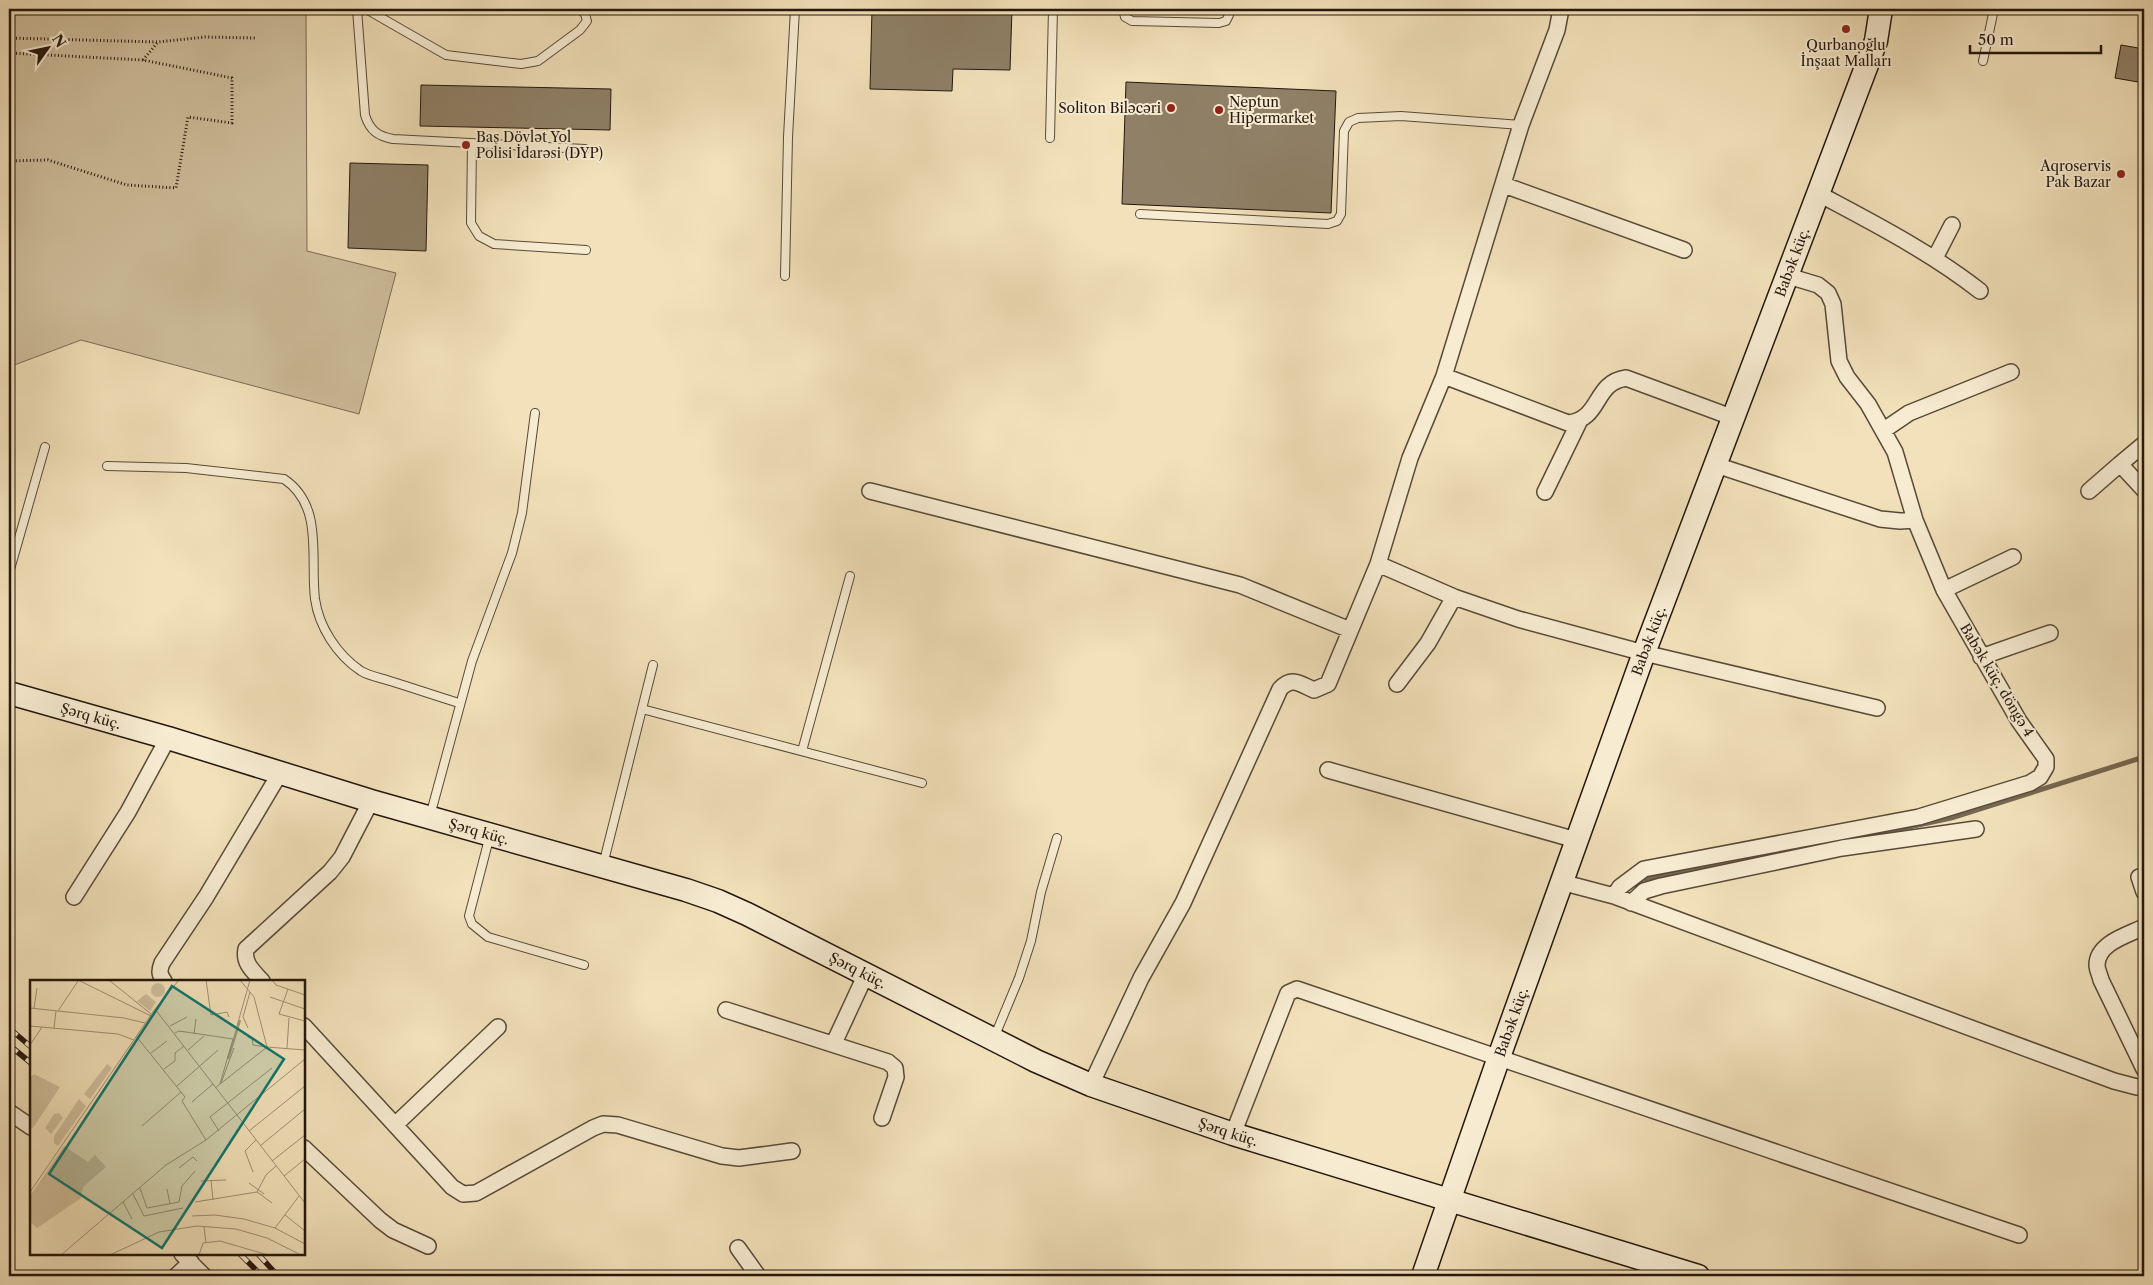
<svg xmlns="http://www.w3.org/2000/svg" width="2153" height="1285" viewBox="0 0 2153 1285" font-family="'Libre Caslon Text',serif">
<rect width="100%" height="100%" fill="#f2e1ba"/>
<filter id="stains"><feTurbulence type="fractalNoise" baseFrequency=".004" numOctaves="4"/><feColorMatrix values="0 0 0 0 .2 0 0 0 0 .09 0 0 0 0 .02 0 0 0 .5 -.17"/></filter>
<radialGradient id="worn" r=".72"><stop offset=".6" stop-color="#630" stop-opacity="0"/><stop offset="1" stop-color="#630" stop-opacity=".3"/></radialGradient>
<path fill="#cfbf9d" stroke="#7a6b55" d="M9,9H306L307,251L396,273L359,414L81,340L9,367Z"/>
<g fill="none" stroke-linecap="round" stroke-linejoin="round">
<path stroke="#766751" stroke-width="5" d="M1853,839L1951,818L2144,757
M1639,880L1801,849"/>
</g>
<path fill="#8f8067" stroke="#24170d" d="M872,9H1012L1010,70L953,69L952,91L870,89Z
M2121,45L2144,49V83L2115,78Z
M1126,82L1336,91L1331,213L1122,204Z
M421,85L611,89L610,130L420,126Z
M350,163L428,165L426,251L348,248Z"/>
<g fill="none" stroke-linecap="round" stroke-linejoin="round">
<defs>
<path id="lane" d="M357,9L365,115C370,131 378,136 393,139L585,149
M366,9L446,55L521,64L538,61L580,30L587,21L585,14L580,9
M1123,9L1125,17L1132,21L1219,23L1226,21L1229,15V9
M1983,61L1994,9
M1050,138L1053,9
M472,143L471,223L479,236L494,244L586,250
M1140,214L1328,224L1337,221L1341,214L1344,131L1349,122L1358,118L1401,116L1521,125
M785,276L788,137L795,9
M107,466L186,468L284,479C324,506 310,557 315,599C319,627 337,655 361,671C369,676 381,678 390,681C413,688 436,696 459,703
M9,573L45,447
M642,709L922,783
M802,751L850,576
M430,816L472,661L512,553L522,513L535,413
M490,835L469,916L472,924L488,937L584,965
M603,865L653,665
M994,1038L1019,978L1031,941L1041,892L1057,838
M2144,1134L2143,1143L2144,1149"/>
<path id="street" d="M1504,185L1684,250
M1819,194C1875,224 1930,252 1980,291
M1935,258L1952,225
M1444,376L1568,423C1602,419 1593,383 1626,378L1734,418
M1884,430L1909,413L2011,372
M2144,444L2120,464L2144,490
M1716,465L1880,519L1900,521L1915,520
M870,491L1240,585L1350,630
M2089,491L2120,464
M1545,492L1579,422
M1378,564L1454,597L1518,619L1644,653L1877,708
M1944,590L2013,557
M1981,657L2050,633
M1397,684L1428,643L1454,597
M1328,770L1576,840
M2139,877L2144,892
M1561,882L1614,896L2114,1081L2137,1087H2144
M1614,896L1620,887L1644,869L1919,817L2030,783L2040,777L2046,767V759L2019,721L1944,590L1915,520L1895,452L1868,404L1847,377L1839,361L1833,304L1828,293L1818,285L1788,276
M74,897L128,812L168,738
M1631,903L1644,891L1661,886L1842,848L1976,829
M2144,927C2128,935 2097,943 2097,965C2097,970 2100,975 2101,980L2144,1069
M164,981C159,974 159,971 162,963L206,897L280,773
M262,981C253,971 243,963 246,949L330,872L342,857L371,801
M726,1010L888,1062L895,1068L896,1077L882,1118
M304,1026L452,1187L463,1194L476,1193L593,1128L603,1124L618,1125L722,1156L739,1158L792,1151
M834,1043L866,974
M1091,1085L1141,978L1183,903L1280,689C1292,676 1300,684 1314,690L1328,684L1378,564L1410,458L1444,376L1521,125L1557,30L1561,9
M9,1112L31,1127
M395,1125L498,1027
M1233,1134L1288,993L1297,989L2019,1235
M304,1148L380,1220L393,1230L428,1246
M738,1248L758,1276
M182,1254L204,1276
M176,1276L191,1262"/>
<g id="secondary">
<path id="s1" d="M9,693L168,738L371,801L686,890L718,901L747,914L1036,1061L1091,1085L1233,1134L1698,1276"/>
<path id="s2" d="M1423,1276L1499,1057L1644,653L1876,41L1881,9"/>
</g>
</defs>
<use href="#lane" stroke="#584a38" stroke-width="10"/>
<use href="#street" stroke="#584a38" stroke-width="18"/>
<use href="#secondary" stroke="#24170d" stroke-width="25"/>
<path stroke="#24170d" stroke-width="3" stroke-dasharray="1 2.5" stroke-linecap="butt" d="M9,38L158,42L205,37L255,38
M9,53L143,60L232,78V123L188,117L176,188L127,185L48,160L9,161
M143,60L158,42"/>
<use href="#lane" stroke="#f7ecd2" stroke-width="8"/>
<use href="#street" stroke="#f7ecd2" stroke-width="15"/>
<use href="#secondary" stroke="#f7ecd2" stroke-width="22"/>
<defs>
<path id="rail" d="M9,1028L31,1047
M9,1045L31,1063
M240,1254L262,1276
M258,1254L278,1276"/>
</defs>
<use href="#rail" stroke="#24170d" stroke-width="5.5"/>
<use href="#rail" stroke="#f7ecd2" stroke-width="4" stroke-dasharray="11" stroke-linecap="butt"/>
</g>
<g fill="#8f2418" stroke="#f7ecd2" stroke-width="2">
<circle cx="1846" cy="29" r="5"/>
<circle cx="1171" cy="108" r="5"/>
<circle cx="1219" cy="110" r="5"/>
<circle cx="466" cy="145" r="5"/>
<circle cx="2121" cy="174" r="5"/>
</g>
<g text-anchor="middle" stroke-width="4" stroke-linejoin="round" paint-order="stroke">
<g font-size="14" fill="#24170d" stroke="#f7ecd2" text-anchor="start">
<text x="1846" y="50" text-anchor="middle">Qurbanoğlu<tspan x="1846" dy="16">İnşaat Malları</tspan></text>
<text x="1229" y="107">Neptun<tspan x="1229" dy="16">Hipermarket</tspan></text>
<text x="1161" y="113" text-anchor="end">Soliton Biləcəri</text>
<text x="476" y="142">Baş Dövlət Yol<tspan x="476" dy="16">Polisi İdarəsi (DYP)</tspan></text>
<text x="2111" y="171" text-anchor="end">Aqroservis<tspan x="2111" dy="16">Pak Bazar</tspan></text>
</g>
<g font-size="14" fill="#24170d" stroke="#f7ecd2">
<text dy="5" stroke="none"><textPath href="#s2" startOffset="1079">Babək küç.</textPath></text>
<text dy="5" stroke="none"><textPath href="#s2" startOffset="674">Babək küç.</textPath></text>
<text transform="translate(1997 680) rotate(59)" y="5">Babək küç. döngə 4</text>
<text dy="5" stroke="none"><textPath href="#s1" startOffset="85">Şərq küç.</textPath></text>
<text dy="5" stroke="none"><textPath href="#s1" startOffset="490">Şərq küç.</textPath></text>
<text dy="5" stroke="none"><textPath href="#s1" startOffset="895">Şərq küç.</textPath></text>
<text dy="5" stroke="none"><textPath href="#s2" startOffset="269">Babək küç.</textPath></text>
<text dy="5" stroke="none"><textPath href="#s1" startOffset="1300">Şərq küç.</textPath></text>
</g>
</g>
<g transform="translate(30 980)">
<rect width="275" height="275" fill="#f2e1ba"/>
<path d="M121 10a7 7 0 1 1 14 0a7 7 0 1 1-14 0ZM116,14L126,22L120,31L107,21ZM77,84L82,88L60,119L54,114ZM4,94L30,107L3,148L0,147V97ZM49,119L56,126L28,166L24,163V156ZM29,133L33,138L21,154L15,148L24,134ZM34,166L58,182L65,175L76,187L53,207L51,218L7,248L0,242V216Z" fill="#cfbf9d"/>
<path fill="none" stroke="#ac9c7f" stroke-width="2.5" d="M198,79L210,40"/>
<path fill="none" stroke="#a09075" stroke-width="1" d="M48,0L121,36M79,0L121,34M176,0L181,35L197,32L199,37M210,0L224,17L237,67L275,70M242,0L246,5L275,15M258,9L249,34L275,41M240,17L275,29M0,28L94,38L115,43M4,28L7,8M125,29L275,223M28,31L48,1M0,46L88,54L104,60M140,46L157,37M207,46L220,0M24,48L26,31M218,48L213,37L220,12M145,53L149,51L203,59L190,104M164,54L166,39M106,56L155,117L152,121L176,160M218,57L222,58L223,65L236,67M0,65L12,47M257,68L259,38M158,70L174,56M121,73L137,61M134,89L145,81V73L154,66M191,103L204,68M147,106L188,70M185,108L237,67M162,122L183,104M112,146L151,112M189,151L180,137L242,88M219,151L275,106M230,166L275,129M242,181L275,155M149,188L163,177L167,181M223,192L215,171L226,160M254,196L275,179M181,200L183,220M171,201L196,200M219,203L234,214M110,208L117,228L149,222L152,206L165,191M137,209L140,224M0,212L125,29L149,0M227,212L242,223M103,214L114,236L153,228M93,222L102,239M165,222L227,212L236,195L246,186M255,235L275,251M162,236L185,235L214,239L245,248L275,264M174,247L176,263M245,248L269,216M31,275L136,185L176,160L275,79M80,275L129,252L167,246L206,249L237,258L271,275M169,275L173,263L190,261L238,275"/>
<path fill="#0f766e" fill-opacity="0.15" stroke="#0f766e" stroke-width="2.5" d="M142,6L254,79L132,268L19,194Z"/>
<rect width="275" height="275" fill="none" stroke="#24170d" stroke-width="2.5"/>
</g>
<rect width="2153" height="1285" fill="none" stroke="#f2e1ba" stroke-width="30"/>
<rect x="10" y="10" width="2133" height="1265" fill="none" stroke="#24170d" stroke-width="2.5"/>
<rect x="15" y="15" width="2123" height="1255" fill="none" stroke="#24170d"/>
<g transform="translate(48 48) rotate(57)" stroke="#f7ecd2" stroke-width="4" paint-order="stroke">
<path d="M0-4L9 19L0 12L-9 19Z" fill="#24170d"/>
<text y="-8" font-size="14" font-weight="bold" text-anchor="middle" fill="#24170d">N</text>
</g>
<path d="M1970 45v8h131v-8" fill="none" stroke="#24170d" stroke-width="2.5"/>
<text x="1978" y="45" font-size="15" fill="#24170d" stroke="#f7ecd2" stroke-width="4" paint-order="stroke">50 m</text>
<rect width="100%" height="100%" filter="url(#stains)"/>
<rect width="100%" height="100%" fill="url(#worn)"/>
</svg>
